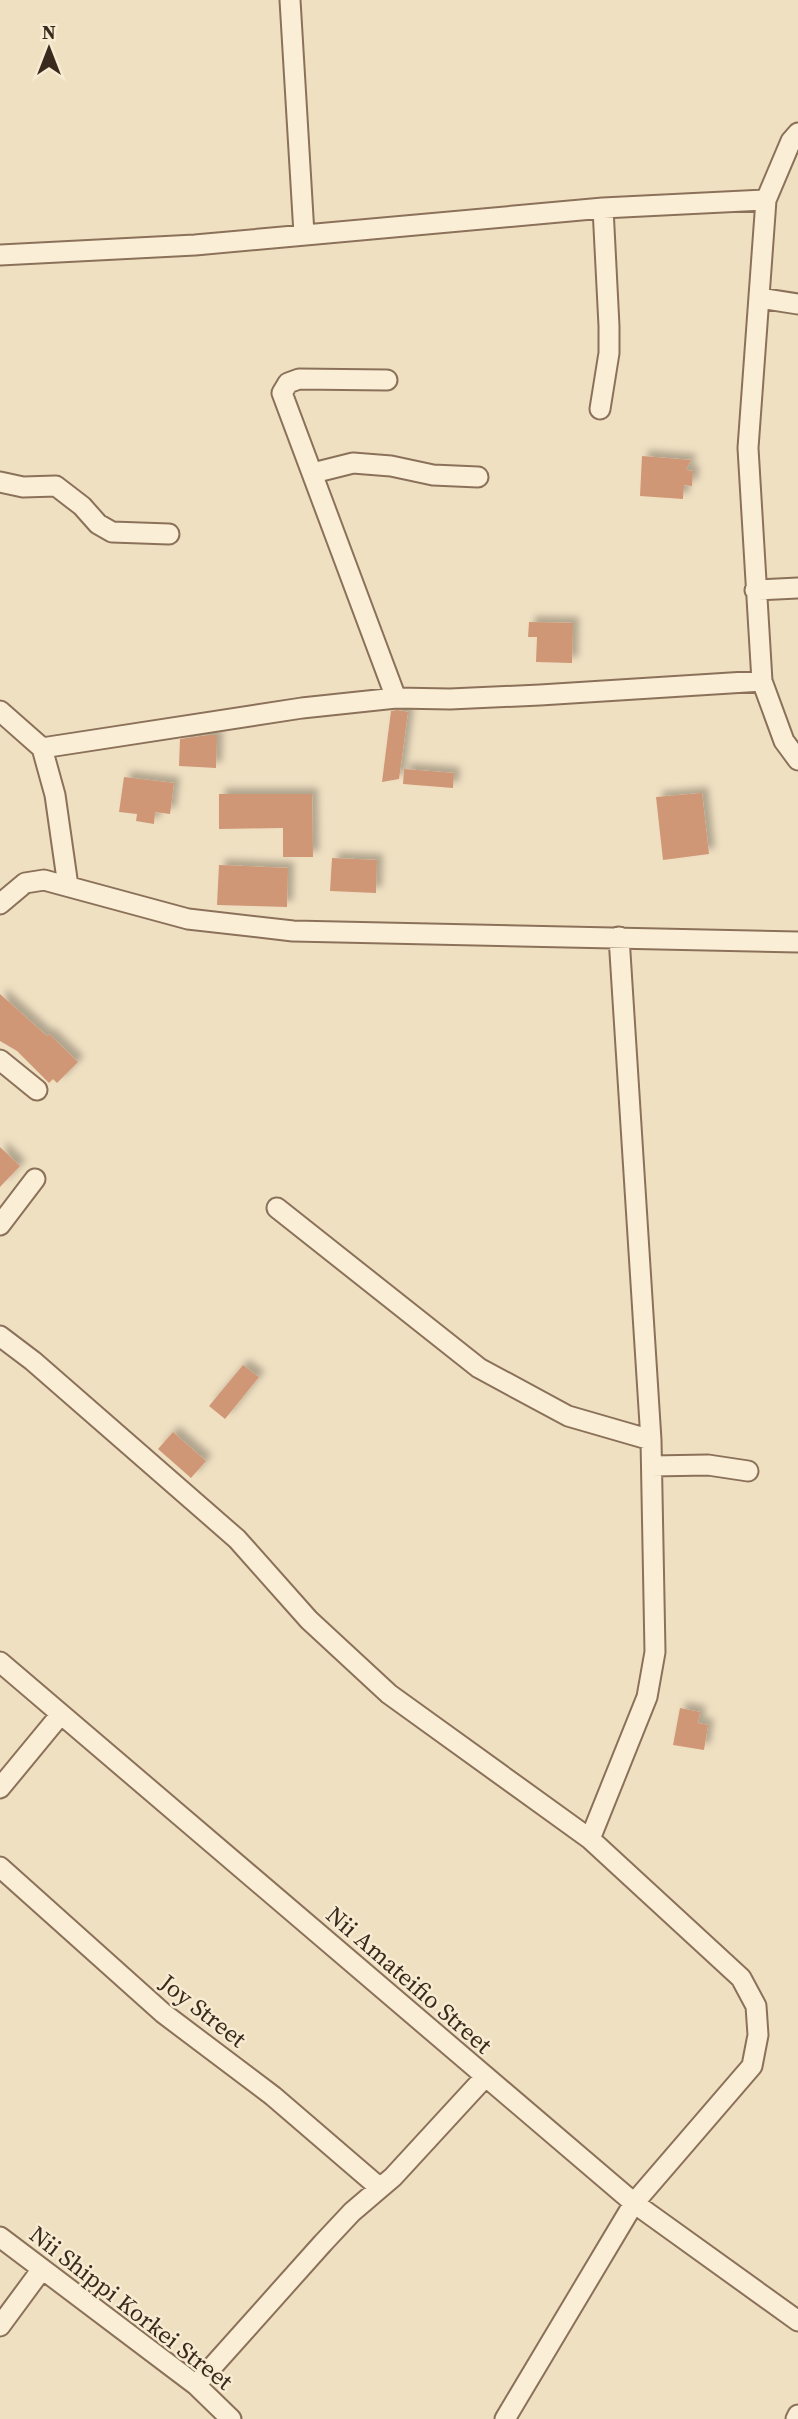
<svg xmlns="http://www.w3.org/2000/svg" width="798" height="2419" viewBox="0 0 798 2419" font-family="'Source Serif 4',serif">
<defs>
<filter id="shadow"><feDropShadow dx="6" dy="-6" stdDeviation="3.5" flood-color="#0004"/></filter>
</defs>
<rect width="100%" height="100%" fill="#f0e0c2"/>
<path fill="#d09777" filter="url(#shadow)" d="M642,456L691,460L686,470L693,471L692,486L684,485L683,499L640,496Z
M529,622L573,623L572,663L536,662L537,637H528Z
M397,710L408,712L399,779L382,782L391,711Z
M209,735H217L216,768L179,766L180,739Z
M404,769L454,773L453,788L403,784Z
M124,777L174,783L170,814L155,812L154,824L136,821L137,814L119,812Z
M702,793L709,854L663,860L656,797Z
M219,794H312L313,857H283V828L219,829Z
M332,858L377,860L376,893L330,891Z
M219,865L288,868L287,907L217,905Z
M0,994L47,1036L49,1034L78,1062L57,1083L53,1079L49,1083L17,1051L0,1041Z
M0,1147L20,1166L0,1187Z
M243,1365L259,1377L225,1419L209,1406Z
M173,1432L206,1461L191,1478L158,1449Z
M680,1708L700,1712L698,1723L708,1725L704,1750L673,1745Z"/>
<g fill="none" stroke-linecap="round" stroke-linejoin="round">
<defs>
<path id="minor" d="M290,0L304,234
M798,133L791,141L766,200L748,448L762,681L784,741L798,760
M0,255L195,245L603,208L766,200
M759,298L798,304
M387,380L299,379L288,383L282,393L396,698
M600,409L609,353V326L603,208
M313,473L353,463L391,466L433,475L478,477
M0,482L23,487L56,486L82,506L98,524L112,532L169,534
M755,590L798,588
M0,711L42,748L55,795L68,886
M42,748L302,708L396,698L450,699L540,695L762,681
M0,904L25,883L44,880L188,919L293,931L798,942
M0,1060L37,1090
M277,1208L479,1368L568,1416L651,1440
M0,1225L35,1179
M0,1336L33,1361L237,1539L309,1620L389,1694L590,1839L741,1978L756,2006L758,2035L752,2066L634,2203L505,2419
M652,1466L708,1465L748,1471
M0,1662L634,2203L798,2321
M0,1788L61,1714
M590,1839L647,1697L655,1652L651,1440L619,937
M0,1867L163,2013L273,2096L380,2188
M0,2237L196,2385L231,2419
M0,2326L42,2269
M196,2385L323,2243L352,2212L393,2177L485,2077
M796,2419L798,2415"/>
</defs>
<use href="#minor" stroke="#8b7159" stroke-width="23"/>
<use href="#minor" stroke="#faeed6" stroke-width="19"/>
</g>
<g text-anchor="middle" stroke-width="5" stroke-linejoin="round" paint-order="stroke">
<g font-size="24" fill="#3a2a1d" stroke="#f7ebd2">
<text transform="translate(409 1980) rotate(41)" y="8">Nii Amateifio Street</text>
<text transform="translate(203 2011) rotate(38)" y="8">Joy Street</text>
<text transform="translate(131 2308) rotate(38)" y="8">Nii Shippi Korkei Street</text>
</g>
</g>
<g transform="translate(49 49)" stroke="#f7ebd2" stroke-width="5" paint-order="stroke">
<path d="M0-5L12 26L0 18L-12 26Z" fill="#3a2a1d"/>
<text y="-10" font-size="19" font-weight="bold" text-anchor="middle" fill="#3a2a1d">N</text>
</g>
</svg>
